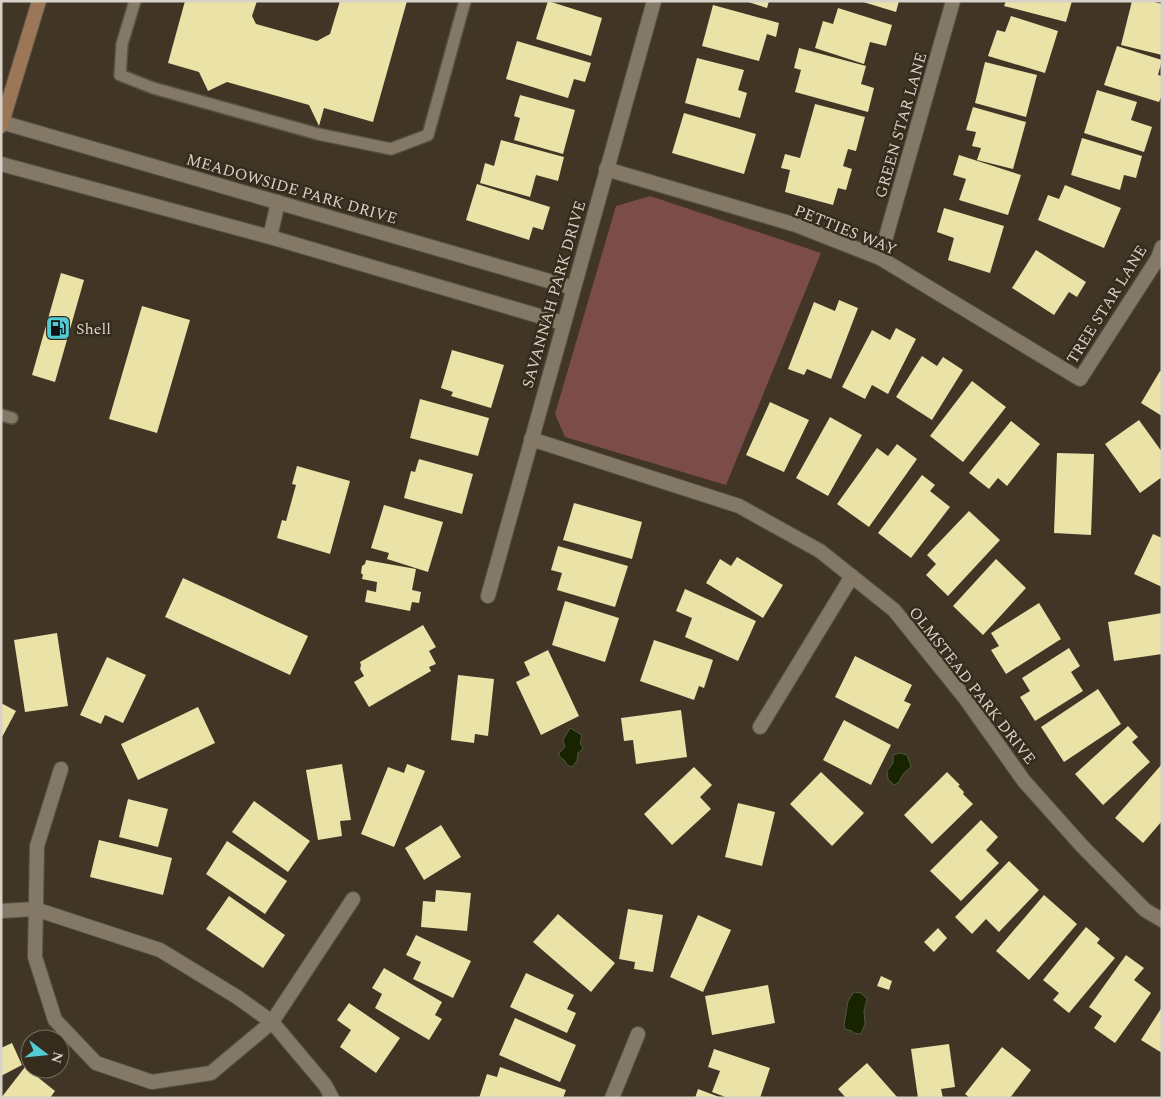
<svg xmlns="http://www.w3.org/2000/svg" width="1163" height="1099" viewBox="0 0 1163 1099" font-family="Spectral,serif">
<rect width="100%" height="100%" fill="#413626"/>
<path fill="#7c4c48" d="M650,196L821,253L726,485L565,437L555,414L616,206Z"/>
<path fill="#182400" stroke="#52583c" d="M570,728L582,735L580,744L583,747L582,750L578,753L577,761L572,767L567,765L565,761L559,756V753L565,747L563,740Z
M900,753L907,755L911,766L910,768L904,773L898,783L894,785L888,779L887,771L893,763V755Z
M854,992L861,993L867,999L864,1011L865,1024L861,1034L853,1033L852,1031L845,1029L844,1026L848,1001Z"/>
<path fill="#eae2a7" d="M185,1H257L252,16L256,24L317,41L330,34L340,1H407L373,122L324,108L319,126L309,105L227,82L208,91L199,72L168,63Z
M548,1L602,18L591,56L536,39Z
M745,1H769L767,8Z
M860,1H899L896,12Z
M1006,1H1072L1066,22L1004,6Z
M1132,1H1150L1162,4V55L1121,45Z
M713,5L779,23L776,37L767,34L759,61L702,46Z
M838,8L892,25L886,46L870,42L864,64L815,48L823,21L833,24Z
M1011,16L1058,31L1045,73L988,56L997,30L1005,32Z
M517,41L591,63L585,82L574,79L568,98L506,79Z
M1117,46L1162,60L1158,75L1162,76V95L1159,102L1104,85Z
M799,48L866,66L861,84L874,88L868,112L795,92L801,70L794,68Z
M697,58L744,70L738,90L747,93L740,118L685,103Z
M985,62L1037,75L1026,117L975,103Z
M1097,90L1137,102L1131,120L1152,127L1144,152L1084,133Z
M520,95L575,110L563,154L514,140L520,118L514,116Z
M815,104L865,117L856,151L848,149L843,166L852,169L846,190L838,188L833,205L785,192L790,170L781,168L785,154L800,158Z
M973,107L1026,122L1013,169L977,160L981,148L972,146L976,132L966,130Z
M684,113L756,134L744,174L672,153Z
M1082,138L1142,156L1136,178L1124,175L1120,190L1071,175Z
M501,140L564,157L558,181L536,175L530,197L480,183L485,163L494,166Z
M959,155L1021,175L1008,215L959,200L966,179L953,175Z
M477,184L550,207L543,230L533,227L529,240L466,220Z
M1065,185L1121,208L1104,248L1038,220L1048,195L1059,199Z
M944,208L1004,226L990,273L948,260L954,238L937,232Z
M1036,250L1086,282L1077,297L1069,292L1054,315L1012,288Z
M61,273L84,280L55,382L32,375Z
M839,300L858,308L831,379L807,369L804,375L788,369L814,302L835,311Z
M142,306L190,320L157,433L109,419Z
M896,328L916,339L888,394L872,385L865,399L842,387L872,330L890,340Z
M452,350L504,365L491,408L451,396L453,392L441,388Z
M922,356L937,366L943,357L963,370L932,420L896,397Z
M1160,371L1162,372V416L1141,403Z
M972,381L1006,407L963,462L930,436Z
M420,399L489,418L478,456L410,438Z
M770,402L809,420L784,472L746,455Z
M830,417L862,435L828,496L796,478Z
M1139,420L1162,452V477L1140,493L1105,444Z
M1011,421L1040,444L1007,486L998,478L989,489L969,473Z
M897,444L917,459L869,527L837,504L877,448L888,456Z
M1057,453L1094,454L1091,535L1054,533Z
M419,459L473,474L462,514L404,498L411,471L415,472Z
M297,466L350,481L330,554L277,538L282,520L286,521L296,485L292,484Z
M922,475L935,485L930,491L950,507L911,558L878,533Z
M574,503L642,522L632,559L563,540Z
M384,505L443,522L428,572L387,559L389,553L371,548Z
M969,511L1000,540L948,596L926,575L936,564L927,555Z
M1153,534L1162,538V587L1134,574Z
M558,546L628,566L615,607L557,590L562,573L551,570Z
M737,557L783,585L763,618L706,583L720,559L731,566Z
M996,559L1026,588L983,635L953,606Z
M366,560L416,569L412,590L421,592L419,603L412,602L410,611L365,602L367,590L376,592L377,582L362,579L363,575L361,573L362,566L365,564Z
M183,578L308,636L290,675L165,617Z
M685,589L756,621L738,661L685,637L692,618L676,611Z
M565,601L619,618L605,662L552,645Z
M1039,603L1061,639L1006,674L991,650L999,646L991,633Z
M1162,613V654L1114,661L1108,622Z
M423,625L436,647L429,651L436,664L429,667L431,671L369,707L354,682L364,676L360,669L361,665L360,662Z
M57,633L68,706L25,712L14,640Z
M654,640L713,660L704,688L699,686L694,700L640,681Z
M1069,648L1080,666L1071,672L1083,691L1035,721L1020,697L1030,691L1022,678Z
M548,650L579,716L541,735L516,682L530,675L524,662Z
M855,656L912,685L904,701L911,704L898,729L835,697Z
M107,657L146,675L123,723L105,715L101,724L80,715Z
M458,675L494,679L488,736L475,734L474,743L451,740Z
M1098,689L1121,724L1064,762L1041,727Z
M1,703L16,711L1,739Z
M198,707L215,743L138,780L121,744Z
M681,710L687,757L636,764L633,740L624,741L621,718Z
M844,720L891,745L871,785L823,760Z
M1128,726L1138,737L1132,742L1150,762L1103,805L1075,774Z
M342,764L351,820L340,821L342,836L318,840L306,770Z
M407,764L425,771L394,847L361,834L388,767L404,773Z
M1162,764V821L1143,843L1115,818Z
M694,767L712,785L700,797L711,809L672,845L644,814Z
M821,772L864,813L832,846L790,804Z
M947,772L960,785L958,786L964,792L963,794L973,804L932,844L904,815Z
M128,799L168,809L158,847L119,837Z
M254,801L310,841L288,872L232,832Z
M738,803L775,812L762,866L725,857Z
M981,820L998,837L986,850L999,863L961,901L930,871Z
M441,825L461,857L424,880L405,848Z
M99,840L172,858L163,895L90,877Z
M227,841L287,881L265,914L206,874Z
M1009,861L1039,890L999,932L986,919L972,934L955,917Z
M436,890L471,893L467,931L421,927L423,901L435,902Z
M1044,895L1077,924L1029,980L996,951Z
M229,896L285,935L263,968L206,929Z
M628,909L663,915L653,972L634,969L635,962L619,959Z
M558,914L615,963L591,992L533,942Z
M698,915L731,930L703,992L670,977Z
M1086,927L1100,939L1097,943L1115,958L1069,1013L1053,1000L1059,993L1043,980Z
M938,928L947,938L934,952L924,942Z
M416,935L471,961L453,998L413,979L421,962L406,955Z
M1126,955L1144,968L1134,980L1151,993L1115,1043L1094,1028L1102,1016L1089,1007Z
M384,968L442,1002L435,1015L442,1019L429,1040L375,1008L382,994L372,988Z
M526,973L574,995L567,1009L576,1013L567,1033L510,1007Z
M881,976L892,981L889,990L877,986Z
M768,985L775,1023L712,1035L705,996Z
M349,1003L400,1038L376,1073L340,1047L351,1030L337,1020Z
M1162,1007V1053L1141,1040Z
M515,1018L576,1045L560,1082L499,1055Z
M12,1043L22,1065L1,1076V1048Z
M949,1044L955,1087L941,1089L943,1098H918L911,1049Z
M1002,1047L1031,1070L1010,1098H970L965,1094Z
M714,1049L770,1068L760,1098H728L712,1092L720,1071L708,1067Z
M867,1063L898,1098H846L838,1089Z
M25,1067L55,1091L50,1098H1Z
M500,1067L566,1090L563,1098H479L487,1074L497,1077Z
M698,1089L722,1098H695Z"/>
<g fill="none" stroke-linecap="round" stroke-linejoin="round">
<defs>
<path id="service" d="M135,1L122,44L120,75L153,88L318,134L391,149L428,135L465,1
M1,415L12,418"/>
<path id="minor" d="M1,122L573,288
M1,164L270,237L563,323
M606,169L796,225L880,258L1080,379L1158,258L1162,247
M270,237L278,202
M880,258L953,1
M531,439L739,506L820,551L894,610L965,698L1024,781L1082,846L1145,910L1162,920
M488,596L654,1
M760,727L852,576
M61,769L37,846L35,957L55,1020L96,1063L152,1082L211,1073L272,1022L353,899
M1,911L35,909L160,950L237,997L272,1022L325,1085L332,1098
M612,1098L638,1034"/>
<path id="secondary" d="M1,126L39,1"/>
</defs>
<use href="#service" stroke="#5c5346" stroke-width="14"/>
<use href="#minor" stroke="#5c5346" stroke-width="16"/>
<use href="#secondary" stroke="#5c5346" stroke-width="16"/>
<use href="#service" stroke="#847866" stroke-width="11"/>
<use href="#minor" stroke="#847866" stroke-width="14"/>
<use href="#secondary" stroke="#9b7657" stroke-width="14"/>
</g>
<defs>
<symbol id="fuel-square" viewBox="-11 -11 22 22"><rect x="-9" y="-9" width="18" height="18" rx="4" fill="#51ccd5" stroke="#362c1d"/><path d="M-5.5-6h7V0h2V4h1.3V-2.5L3-4.5l.8-.8L6-3V5H2.5V1h-1V6h-7ZM-4.2-4.7v3.2H.2V-4.7Z" fill="#111"/></symbol>
</defs>
<g fill-rule="evenodd">
<use href="#fuel-square" x="44" y="314" width="28" height="28"/>
</g>
<g text-anchor="middle" stroke-width="5" stroke-linejoin="round" paint-order="stroke">
<g font-size="16" fill="#d8d2c8" stroke="#362c1d">
<text transform="translate(900 125) rotate(-74)" y="6">GREEN STAR LANE</text>
<text transform="translate(292 188) rotate(16)" y="6">MEADOWSIDE PARK DRIVE</text>
<text transform="translate(846 229) rotate(22)" y="6">PETTIES WAY</text>
<text transform="translate(553 294) rotate(-74)" y="6">SAVANNAH PARK DRIVE</text>
<text transform="translate(1106 304) rotate(-58)" y="6">TREE STAR LANE</text>
<text transform="translate(973 685) rotate(52)" y="6">OLMSTEAD PARK DRIVE</text>
</g>
<g font-size="16" fill="#d8d2c8" stroke="#362c1d" text-anchor="start">
<text x="76" y="334">Shell</text>
</g>
</g>
<rect width="1163" height="1099" fill="none" stroke="#d8d2c8" stroke-width="5"/>
<g transform="translate(45 1054) rotate(106)"><circle r="24" fill="#362c1d" stroke="#776e61"/>
<path d="M0-4L9 19L0 12L-9 19Z" fill="#51ccd5"/>
<text y="-8" font-size="14" font-weight="bold" text-anchor="middle" fill="#d8d2c8">N</text>
</g>
</svg>
